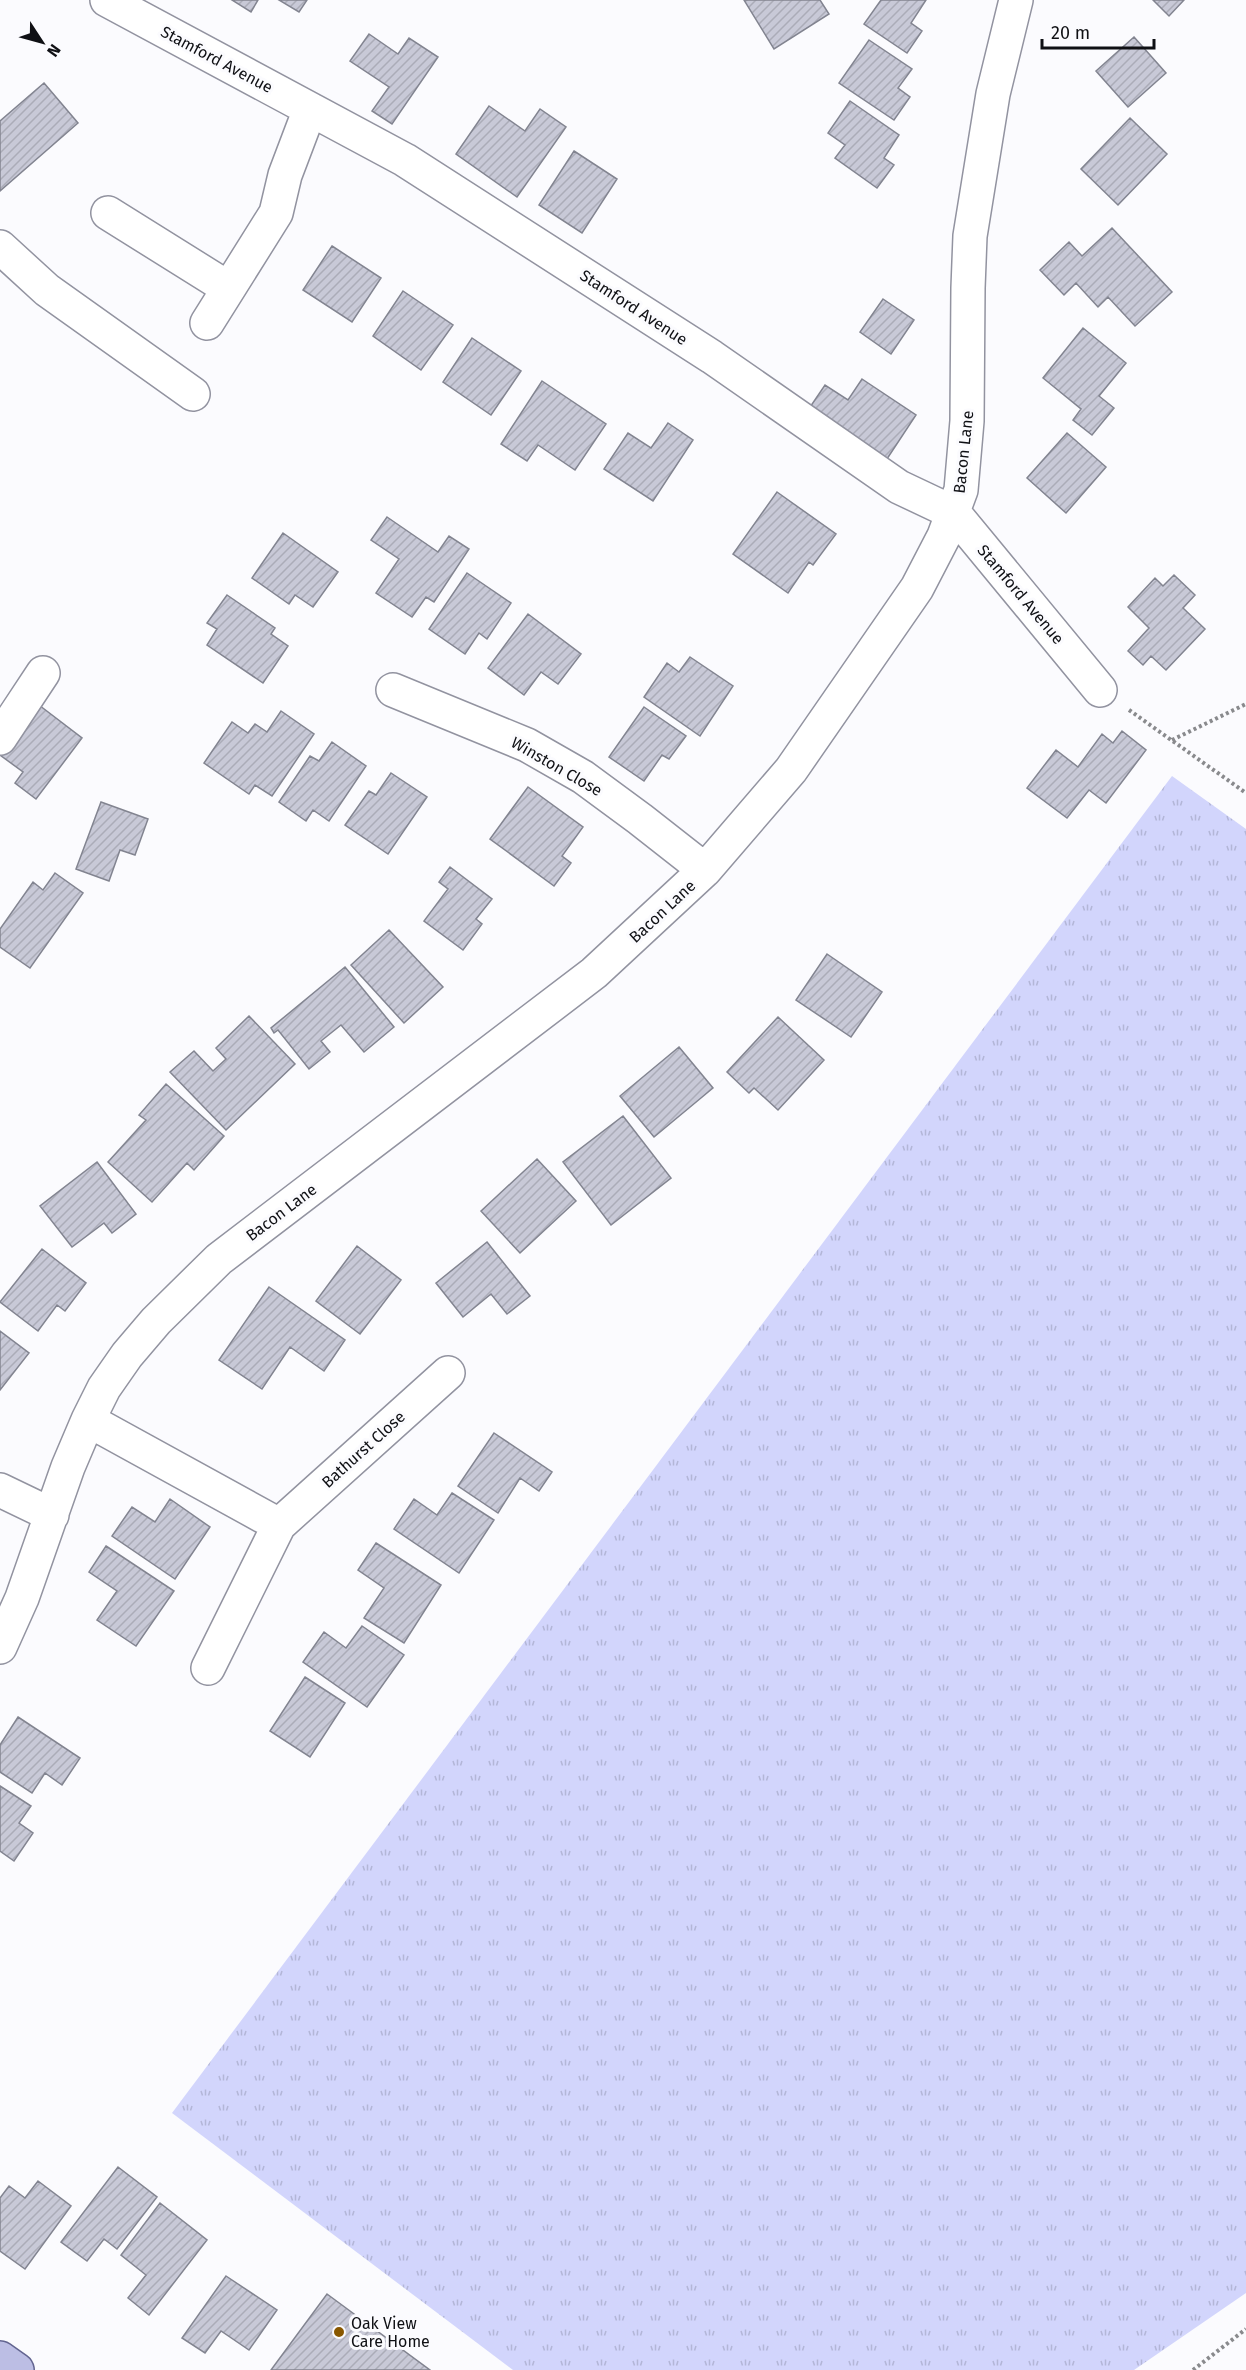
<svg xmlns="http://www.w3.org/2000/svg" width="1246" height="2370" viewBox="0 0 1246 2370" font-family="'Fira Sans',sans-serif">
<defs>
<pattern id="park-tufts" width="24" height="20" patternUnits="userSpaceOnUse" patternTransform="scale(1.5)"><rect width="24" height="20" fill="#d2d5fc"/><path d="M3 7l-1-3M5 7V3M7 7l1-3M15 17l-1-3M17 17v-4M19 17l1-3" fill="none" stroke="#b3b6d7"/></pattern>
<pattern id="building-hatch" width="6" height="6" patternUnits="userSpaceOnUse" patternTransform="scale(1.5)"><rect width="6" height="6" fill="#c8c9d7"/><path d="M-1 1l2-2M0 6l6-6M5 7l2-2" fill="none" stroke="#abacb8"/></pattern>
</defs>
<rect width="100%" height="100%" fill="#fbfbfe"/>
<path fill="url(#park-tufts)" d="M1172,776L1246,829V2293L1134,2370H513L172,2113Z"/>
<path fill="url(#building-hatch)" stroke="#828490" stroke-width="1.5" d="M232,0H258L251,12Z
M279,0H307L299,12Z
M744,0H820L829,14L774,49Z
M881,0H926L911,23L922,31L907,53L864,24Z
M1153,0H1184L1169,16Z
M369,34L398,54L409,38L438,57L392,124L372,111L389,87L350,61Z
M1134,37L1166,73L1128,107L1096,71Z
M869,40L912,69L898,88L910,97L894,120L839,83Z
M44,83L78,123L0,191V121Z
M850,101L899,135L884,158L894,165L877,188L835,158L845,145L828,133Z
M489,106L525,131L540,109L566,127L517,197L456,154Z
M1130,118L1167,154L1118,205L1081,169Z
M574,151L617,179L582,233L539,205Z
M1112,228L1172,292L1135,326L1108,297L1098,307L1076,283L1064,295L1040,270L1069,242L1082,256Z
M332,246L381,278L352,322L303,290Z
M403,291L453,325L421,370L373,336Z
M883,299L914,320L891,354L860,332Z
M1083,328L1126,363L1099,396L1114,408L1092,435L1073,420L1081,409L1043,378Z
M472,338L521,371L491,415L443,382Z
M862,379L916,415L883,465L806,413L825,385L848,400Z
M542,381L606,424L575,470L538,445L527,461L501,444Z
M668,423L693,440L653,501L604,469L628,433L651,448Z
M1067,433L1106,467L1066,513L1027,478Z
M777,492L836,534L813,565L809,562L788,593L733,554Z
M387,517L438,552L449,536L469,549L434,602L426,597L412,617L376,593L399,559L371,540Z
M283,533L338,572L313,607L295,595L289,604L252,578Z
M467,573L511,603L487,639L479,633L465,654L429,629Z
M1174,575L1195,595L1183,608L1205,629L1166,670L1151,656L1143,665L1128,651L1149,628L1128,607L1155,578L1163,586Z
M227,595L275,628L271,634L288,646L263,683L207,645L217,629L207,623Z
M528,614L581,654L558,684L541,672L524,695L488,668Z
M690,657L733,686L700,736L644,697L667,663L679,672Z
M35,702L82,738L36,799L15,783L23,772L0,755V749Z
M644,707L686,736L669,759L662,755L644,781L609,757Z
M281,711L314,734L272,796L255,785L249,794L204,763L232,722L248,733L255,724L267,732Z
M1122,731L1146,750L1106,803L1089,790L1067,818L1027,788L1056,750L1078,767L1102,734L1113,743Z
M332,742L366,766L329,821L313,810L306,821L279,802L310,756L319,761Z
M391,773L427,797L388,854L345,825L369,791L376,795Z
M528,787L583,827L562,856L571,863L554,886L490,839Z
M101,802L148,819L135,855L120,850L109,881L76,869Z
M450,867L492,899L476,919L482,924L463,950L424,921L448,889L439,882Z
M55,873L83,893L30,968L0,947V929L33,882L43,890Z
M389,930L443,987L404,1023L351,965Z
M827,954L882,992L851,1037L796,1000Z
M345,967L394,1027L364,1052L341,1025L321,1041L330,1052L309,1069L278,1030L274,1033L271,1028Z
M249,1016L295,1064L226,1130L170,1072L194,1051L213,1071L226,1059L216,1048Z
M778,1017L824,1060L778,1110L754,1088L749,1093L727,1072Z
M679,1047L713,1088L654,1137L620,1096Z
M166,1084L224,1136L194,1170L187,1163L152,1202L108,1162L146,1120L139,1115Z
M623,1116L671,1178L611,1225L563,1162Z
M537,1159L576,1201L520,1253L481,1211Z
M97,1162L136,1214L112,1233L104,1223L72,1247L40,1206Z
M487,1242L530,1296L507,1314L491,1294L463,1317L436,1283Z
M357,1246L401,1280L360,1334L316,1301Z
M42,1249L86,1283L65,1311L57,1305L38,1331L0,1302Z
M269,1287L345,1340L324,1371L290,1347L262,1389L219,1360Z
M0,1331L29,1353L0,1390Z
M494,1433L552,1472L539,1491L520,1478L498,1513L458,1486Z
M452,1493L494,1520L459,1573L394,1529L414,1499L437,1515Z
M170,1499L210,1527L175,1579L112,1536L132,1507L155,1522Z
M376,1543L441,1585L404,1643L364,1618L384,1588L358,1570Z
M106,1546L174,1591L136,1646L97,1620L117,1591L89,1572Z
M362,1626L404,1655L367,1707L303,1662L324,1632L346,1648Z
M305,1677L345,1703L310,1757L270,1731Z
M18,1717L80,1758L62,1785L45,1773L32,1793L0,1772V1745Z
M0,1786L31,1806L19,1823L33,1833L14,1861L0,1851Z
M118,2167L157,2197L117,2249L104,2239L87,2261L61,2242Z
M38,2181L71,2206L25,2269L0,2251V2198L9,2186L25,2198Z
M160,2203L207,2240L149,2315L128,2298L146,2275L121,2255Z
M226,2276L277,2310L249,2350L221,2331L205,2353L182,2338Z
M327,2294L430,2370H271Z"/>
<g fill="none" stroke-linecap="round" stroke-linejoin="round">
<defs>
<path id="minor" d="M107,0L405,160L712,357L899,487L954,513L1100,690
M108,213L228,288
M0,247L47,290L193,394
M207,323L276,213L285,175L310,109
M393,690L527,745L583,777L640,819L705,870
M0,738L43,673
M88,1420L279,1525
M0,1490L52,1515
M0,1647L22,1598L68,1467L88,1420L104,1388L127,1355L156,1321L219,1259L594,973L705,870L791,770L917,588L944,536L961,490L967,421L968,288L970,236L993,94L1016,0
M208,1668L279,1525L448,1373"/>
<path id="major" d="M0,2358L17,2370"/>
</defs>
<use href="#minor" stroke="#9293a0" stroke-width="36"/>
<use href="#major" stroke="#636590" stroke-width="36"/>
<path stroke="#898a8d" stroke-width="4" stroke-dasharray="3 3" stroke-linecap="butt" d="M1129,710L1246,793
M1172,740L1246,704
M1193,2370L1246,2329"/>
<use href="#minor" stroke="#fff" stroke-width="33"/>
<use href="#major" stroke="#bcbee4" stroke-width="33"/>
</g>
<circle fill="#895800" stroke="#fbfbfe" stroke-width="2" cx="339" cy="2332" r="6"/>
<g text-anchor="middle" stroke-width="6" stroke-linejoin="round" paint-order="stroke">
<g font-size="16" fill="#0f1014" stroke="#fbfbfe">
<text transform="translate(217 59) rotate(28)" y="6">Stamford Avenue</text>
<text transform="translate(634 307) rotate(33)" y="6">Stamford Avenue</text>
<text transform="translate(963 452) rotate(-84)" y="6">Bacon Lane</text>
<text transform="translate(1021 594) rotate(50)" y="6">Stamford Avenue</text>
<text transform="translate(557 766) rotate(30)" y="6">Winston Close</text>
<text transform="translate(662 911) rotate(-43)" y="6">Bacon Lane</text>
<text transform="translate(281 1212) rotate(-37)" y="6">Bacon Lane</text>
<text transform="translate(363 1449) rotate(-42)" y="6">Bathurst Close</text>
</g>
<g font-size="16" fill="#0f1014" stroke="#fbfbfe" text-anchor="start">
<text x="351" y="2329">Oak View<tspan x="351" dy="18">Care Home</tspan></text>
</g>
</g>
<g transform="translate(42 42) rotate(126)" stroke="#fbfbfe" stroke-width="4.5" paint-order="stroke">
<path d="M0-4.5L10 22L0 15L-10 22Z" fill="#0f1014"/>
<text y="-9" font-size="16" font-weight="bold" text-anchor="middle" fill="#0f1014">N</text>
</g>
<path d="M1042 39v9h112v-9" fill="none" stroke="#0f1014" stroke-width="3"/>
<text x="1051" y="39" font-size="18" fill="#0f1014" stroke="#fbfbfe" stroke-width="4.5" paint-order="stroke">20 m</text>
</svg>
